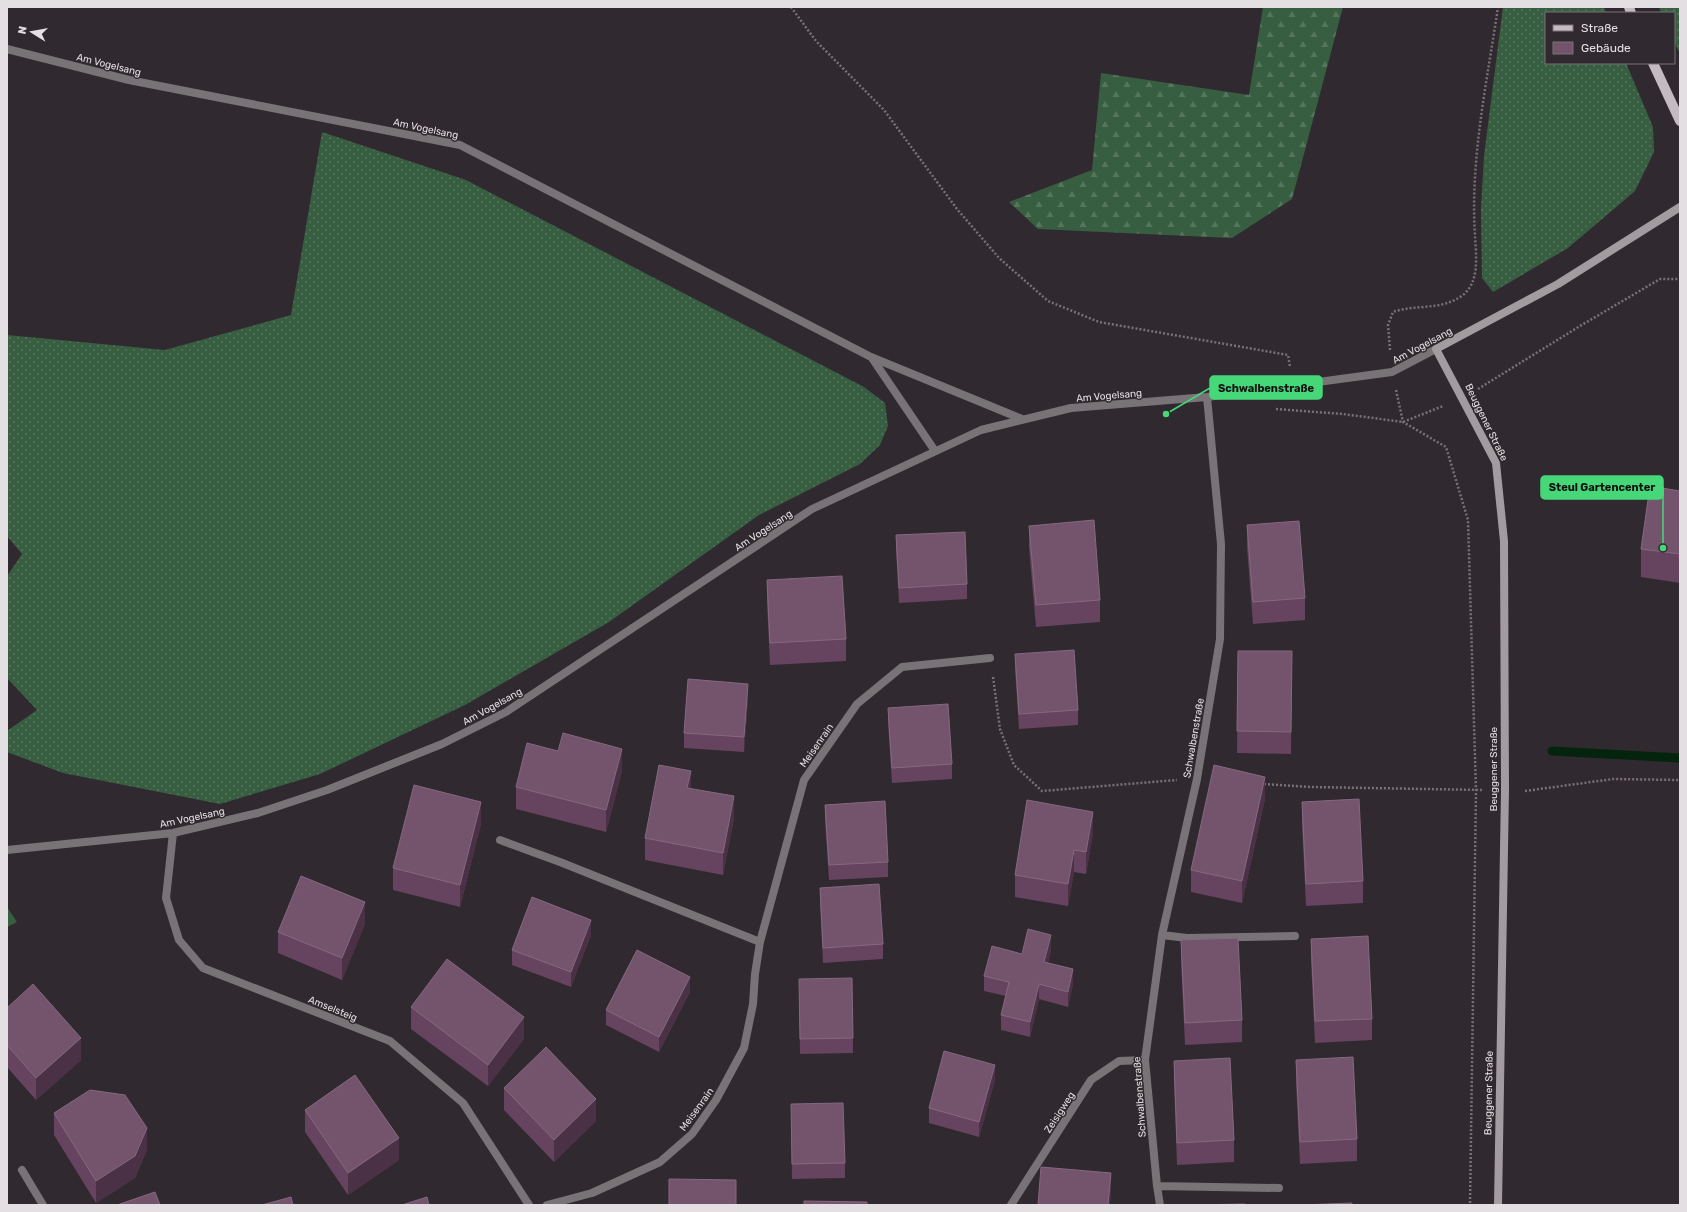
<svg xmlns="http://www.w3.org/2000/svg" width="1687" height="1212" viewBox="0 0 1687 1212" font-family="Rubik,sans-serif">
<defs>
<pattern id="grass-dots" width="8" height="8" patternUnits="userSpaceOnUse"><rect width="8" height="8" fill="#385e41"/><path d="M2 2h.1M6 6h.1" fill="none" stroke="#55755c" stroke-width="1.8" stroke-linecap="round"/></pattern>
<pattern id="forest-firs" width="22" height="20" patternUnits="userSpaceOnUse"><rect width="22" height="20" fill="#385e41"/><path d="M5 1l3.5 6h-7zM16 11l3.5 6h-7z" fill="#55755c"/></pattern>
</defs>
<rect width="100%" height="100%" fill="#30292f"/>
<path fill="url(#grass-dots)" d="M1503,7H1604L1606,13H1546V63H1626L1653,127L1654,152L1635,191L1568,248L1493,292L1482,278L1481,209L1484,156Z
M1659,7H1680V54L1674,41V13H1661Z
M322,132L466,180L864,387L885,403L888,426L880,445L860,464L759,515L609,622L465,705L320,774L220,804L63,773L7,752V731L37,710L7,678V576L22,554L7,536V335L165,350L291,315Z"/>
<path fill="url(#forest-firs)" d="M1263,7H1343L1292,199L1232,238L1038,229L1009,202L1092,170L1101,73L1249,95Z
M7,907L17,922L7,927Z"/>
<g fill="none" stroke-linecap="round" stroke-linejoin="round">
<path stroke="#04240e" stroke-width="9" d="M1552,751L1680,758"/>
<path stroke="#787277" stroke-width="2.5" stroke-dasharray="2 2" stroke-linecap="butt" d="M791,7L816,41L884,110L957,209L999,258L1048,301L1099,322L1288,355L1290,367
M1390,350L1388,325L1393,312C1415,304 1442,311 1463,295C1480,281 1476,256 1475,236C1470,159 1487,82 1498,7
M1478,389L1580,326L1660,279H1680
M1396,390L1403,422L1446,447L1468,520L1476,791L1470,1205
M1276,409L1343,414L1403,422L1443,406
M993,677L1000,729L1014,765L1042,791L1177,780
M1264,784L1311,787L1484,790
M1525,791L1613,779L1680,780"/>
<path stroke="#777376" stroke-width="8" d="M7,49L129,80L460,145L871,357L1022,419
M872,358L935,451
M173,833L166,898L179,940L203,968L390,1041L463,1103L529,1205
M500,840L560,862L760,942
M7,850L173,833L258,813L327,790L442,744L506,712L812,509L981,430L1071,408L1207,397L1392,372L1436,349
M1162,935L1187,938L1295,936
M22,1170L43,1205
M1157,1186L1279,1188
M547,1205L592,1193L660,1162L692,1134L716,1100L744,1048L753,1004L755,974L760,942L804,780L857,704L902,667L990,658
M1011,1205L1091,1080L1119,1061L1145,1060
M1160,1205L1157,1186L1145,1060L1162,935L1197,779L1220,639L1221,544L1207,397"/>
<path stroke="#a29ba0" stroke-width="8" d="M1498,1205L1505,790L1504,541L1496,463L1436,349L1558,284L1680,207"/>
<path stroke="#c3bbc1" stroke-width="10" d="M1629,7L1631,13
M1653,63L1680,121"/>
</g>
<path fill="#66435e" d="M1680,491V583L1641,577V549Z
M1247,525L1305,598V620L1253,624L1247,547Z
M1029,526L1100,600V622L1036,627L1029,548Z
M896,535L967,584V599L899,603L896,550Z
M767,580L846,639V661L770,665L767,602Z
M1238,651H1292L1291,754L1237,753Z
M1015,654L1078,710V725L1019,729L1015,669Z
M748,699L744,752L684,748V733Z
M888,708L952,764V779L892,783L888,723Z
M622,771L606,832L516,809V787Z
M691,788L734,818L723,875L645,860V838Z
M1265,799L1242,903L1191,892V870Z
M1302,802L1363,881V903L1306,906L1302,824Z
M825,805L888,862V877L829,880L825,820Z
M481,824L460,907L393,890V868Z
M1093,833L1086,874L1074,872L1068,906L1015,897V875Z
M820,888L883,944V959L823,963L820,903Z
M365,924L342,980L278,953V932Z
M591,935L571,987L512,965V950Z
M1311,939L1372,1019V1040L1315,1043L1311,961Z
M1181,940L1242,1020V1042L1185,1045L1181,962Z
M1051,950L1048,963L1073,984L1068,1007L1039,999L1030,1037L1001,1030V1015L1006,996L984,991V976L1022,954Z
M690,992L659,1052L606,1025V1010Z
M799,994L853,1038V1053L800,1054Z
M411,1007L524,1039L488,1086L411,1029Z
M7,1008L81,1060L36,1100L7,1067Z
M1296,1060L1357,1139V1161L1300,1164L1296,1082Z
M1174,1061L1234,1140V1162L1177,1165L1174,1083Z
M995,1080L979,1137L929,1123V1108Z
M504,1088L596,1121L554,1162L504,1110Z
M305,1110L399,1160L348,1195L305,1132Z
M54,1113L147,1150L135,1178L96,1203L54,1135Z
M791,1119L845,1163V1178L792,1179Z"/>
<path fill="#4a3145" d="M748,684V699L744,752V737Z
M622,749V771L606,832V810Z
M691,771V793L687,788Z
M1265,777V799L1242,903V881Z
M734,796V818L723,875V853Z
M481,802V824L460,907V885Z
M1093,812V833L1086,874V852Z
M1074,850V872L1068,906V884Z
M365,902V924L342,980V958Z
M591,920V935L571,987V972Z
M1051,935V950L1044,977V962Z
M1073,969V984L1068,1007V992Z
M690,977V992L659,1052V1037Z
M1039,984V999L1030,1037V1022Z
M524,1017V1039L488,1086V1065Z
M81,1038V1060L36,1100V1078Z
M995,1065V1080L979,1137V1122Z
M596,1099V1121L554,1162V1140Z
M147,1128V1150L135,1178L96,1203V1181Z
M399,1138V1160L348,1195V1173Z
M1111,1173V1195L1110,1205H1108Z"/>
<path fill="#73546c" stroke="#85697f" d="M1650,486L1680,491V554L1641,549Z
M1094,520L1100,600L1036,605L1029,526Z
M1299,521L1305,598L1253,602L1247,525Z
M965,532L967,584L899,588L896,535Z
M842,576L846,639L770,643L767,580Z
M1074,650L1078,710L1019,714L1015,654Z
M1238,651H1292L1291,732L1237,731Z
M688,679L748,684L744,737L684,733Z
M948,704L952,764L892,768L888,708Z
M563,733L622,749L606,810L516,787L527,743L558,751Z
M659,765L691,771L687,788L734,796L723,853L645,838Z
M1214,765L1265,777L1242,881L1191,870Z
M414,785L481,802L460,885L393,868Z
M1359,799L1363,881L1306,884L1302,802Z
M1027,800L1093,812L1086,852L1074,850L1068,884L1015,875Z
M885,801L888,862L829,865L825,805Z
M301,876L365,902L342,958L278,932Z
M879,884L883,944L823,948L820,888Z
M532,897L591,920L571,972L512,950Z
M1028,929L1051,935L1044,962L1073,969L1068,992L1039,984L1030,1022L1001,1015L1009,982L984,976L992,946L1022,954Z
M1368,936L1372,1019L1315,1021L1311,939Z
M1238,938L1242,1020L1185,1023L1181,940Z
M637,950L690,977L659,1037L606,1010Z
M447,959L524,1017L488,1065L411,1007Z
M852,978L853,1038L800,1039L799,979Z
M33,984L81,1038L36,1078L7,1045V1008Z
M546,1047L596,1099L554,1140L504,1088Z
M944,1051L995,1065L979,1122L929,1108Z
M1353,1057L1357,1139L1300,1142L1296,1060Z
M1230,1058L1234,1140L1177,1143L1174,1061Z
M355,1075L399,1138L348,1173L305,1110Z
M90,1090L125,1095L147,1128L135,1156L96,1181L54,1113Z
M843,1103L845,1163L792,1164L791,1104Z
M1041,1167L1111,1173L1108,1205H1038Z
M669,1179L736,1180V1205H669Z
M155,1192L160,1205H117Z
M291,1197L293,1205H262Z
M427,1197L429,1205H402Z
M804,1201L867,1202V1205H804Z
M1352,1203V1205H1301Z
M1245,1204V1205H1188Z"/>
<g text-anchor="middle" stroke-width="3" stroke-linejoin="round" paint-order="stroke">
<g font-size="10" fill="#e4dfe3" stroke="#30292f">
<text transform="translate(109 64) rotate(14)" y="4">Am Vogelsang</text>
<text transform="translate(426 128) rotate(12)" y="4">Am Vogelsang</text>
<text transform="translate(1422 345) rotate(-28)" y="4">Am Vogelsang</text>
<text transform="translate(1109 395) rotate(-5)" y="4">Am Vogelsang</text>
<text transform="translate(1487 422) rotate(64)" y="4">Beuggener Straße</text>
<text transform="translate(763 530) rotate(-33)" y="4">Am Vogelsang</text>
<text transform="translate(492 706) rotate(-29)" y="4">Am Vogelsang</text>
<text transform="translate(1193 738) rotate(-80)" y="4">Schwalbenstraße</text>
<text transform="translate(816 745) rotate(-55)" y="4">Meisenrain</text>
<text transform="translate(1493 769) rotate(-90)" y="4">Beuggener Straße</text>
<text transform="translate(192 817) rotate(-12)" y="4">Am Vogelsang</text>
<text transform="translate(333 1008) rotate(22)" y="4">Amselsteig</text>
<text transform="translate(1488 1093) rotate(-89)" y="4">Beuggener Straße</text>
<text transform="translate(1139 1097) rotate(-94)" y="4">Schwalbenstraße</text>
<text transform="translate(696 1109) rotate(-54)" y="4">Meisenrain</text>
<text transform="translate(1059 1112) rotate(-57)" y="4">Zeisigweg</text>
</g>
</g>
<path fill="none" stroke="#46d779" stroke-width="1.5" d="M1166 414L1210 388M1663 548L1663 487"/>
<g fill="#46d779" stroke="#30292f" stroke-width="1.5">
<circle cx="1166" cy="414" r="4"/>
<circle cx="1663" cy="548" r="4"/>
</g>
<g fill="#46d779" stroke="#46d779" stroke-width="1.5">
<rect x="1210" y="376" width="112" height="23" rx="4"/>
<rect x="1541" y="476" width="122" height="23" rx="4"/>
</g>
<g font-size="11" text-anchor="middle" font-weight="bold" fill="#111">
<text x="1266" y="392">Schwalbenstraße</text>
<text x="1602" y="491">Steul Gartencenter</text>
</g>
<rect width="1687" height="1212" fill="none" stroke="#e4dfe3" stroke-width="16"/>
<rect x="1545" y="12" width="130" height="52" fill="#30292f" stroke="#787277"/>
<rect x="1553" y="25" width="20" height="6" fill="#c3bbc1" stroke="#787277"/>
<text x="1581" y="32" font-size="12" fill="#e4dfe3">Straße</text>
<rect x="1553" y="42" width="20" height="12" fill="#73546c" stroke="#787277"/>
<text x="1581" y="52" font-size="12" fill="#e4dfe3">Gebäude</text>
<g transform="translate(32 32) rotate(281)" stroke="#30292f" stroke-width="3" paint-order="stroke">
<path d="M0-3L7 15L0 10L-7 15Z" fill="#e4dfe3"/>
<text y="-6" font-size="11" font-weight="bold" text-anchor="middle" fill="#e4dfe3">N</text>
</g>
</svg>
